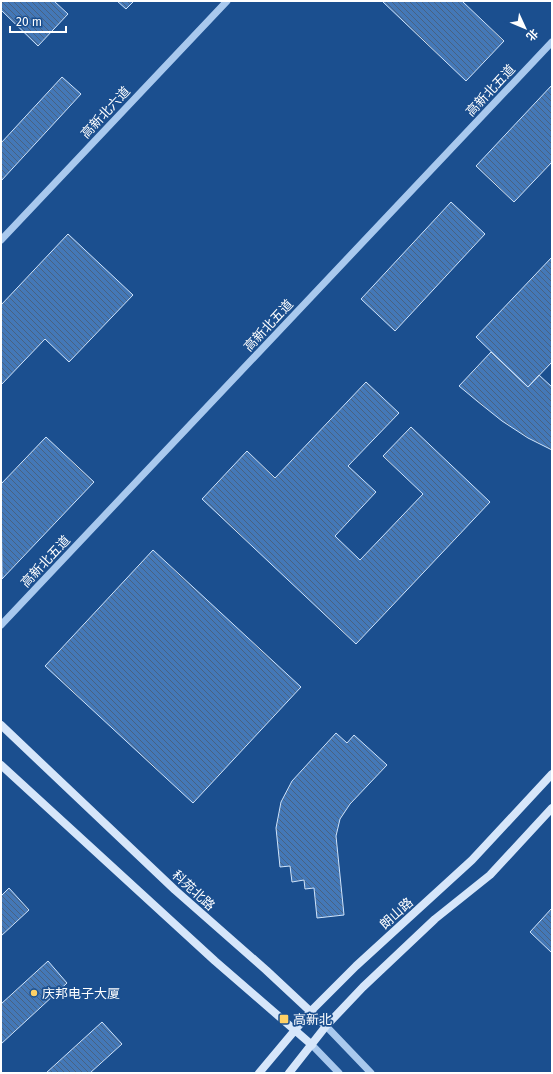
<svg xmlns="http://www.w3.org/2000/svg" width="553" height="1074" viewBox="0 0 553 1074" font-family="'Fira Sans','Noto Sans SC',sans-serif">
<defs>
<pattern id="building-back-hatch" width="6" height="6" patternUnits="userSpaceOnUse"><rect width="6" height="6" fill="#4478b7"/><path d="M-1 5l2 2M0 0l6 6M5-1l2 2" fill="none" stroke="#486282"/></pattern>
</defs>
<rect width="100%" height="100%" fill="#1b4f8f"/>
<path fill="url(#building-back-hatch)" stroke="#cfe3fa" d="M1,1H54L68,14L38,46L1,10Z
M117,1H134L126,9Z
M382,1H462L504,41L466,81Z
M62,77L81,94L1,181V143Z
M552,85V162L514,202L476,166Z
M451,202L485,234L395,331L361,299Z
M68,234L133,295L69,362L45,339L1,385V305Z
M552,257V362L528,387L476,337Z
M491,352L528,387L539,375L552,387V450L528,438L502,421L477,401L459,386Z
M366,382L399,413L348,466L376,492L335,536L360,560L423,494L383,456L411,427L490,502L356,644L202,499L247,451L275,478Z
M46,437L94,482L2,579L1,484Z
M153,550L301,687L193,803L45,666Z
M336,733L347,743L354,735L387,765L350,804L340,819L336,836L344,915L317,918L314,888L305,889L304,880L292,882L290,866L280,867L276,828L281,802L292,781Z
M9,888L29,910L1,936V896Z
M552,908V953L530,932Z
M48,961L67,983L1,1044V1004Z
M102,1022L122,1044L90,1073H46Z"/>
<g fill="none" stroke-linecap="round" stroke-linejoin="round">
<path stroke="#a9c9ee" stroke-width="7" d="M1,240L227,1
M1,625L552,42
M326,1026L371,1073
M312,1045L339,1073"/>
<path stroke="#d6e6fa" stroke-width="8" d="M1,725L175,890L266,970L326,1026
M1,765L215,961L312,1045
M259,1073L311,1011L356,966L472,860L552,774
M289,1073L326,1026L363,987L435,919L490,875L552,808"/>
</g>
<g fill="#ffd166" stroke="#1b4f8f" stroke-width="1.5">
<circle cx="34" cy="993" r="4"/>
<rect x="279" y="1014" width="10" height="10" rx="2"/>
</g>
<g text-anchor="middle" stroke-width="3.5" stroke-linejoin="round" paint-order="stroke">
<g font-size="13" fill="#fff" stroke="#1b4f8f">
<text transform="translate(490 90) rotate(-47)" y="5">高新北五道</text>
<text transform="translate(105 112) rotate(-47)" y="5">高新北六道</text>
<text transform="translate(268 325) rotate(-47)" y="5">高新北五道</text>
<text transform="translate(45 561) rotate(-47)" y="5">高新北五道</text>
<text transform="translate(194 890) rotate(42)" y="5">科苑北路</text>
<text transform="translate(396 913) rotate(-42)" y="5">朗山路</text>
</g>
<g font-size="13" fill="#fff" stroke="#1b4f8f" text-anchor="start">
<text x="42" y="998">庆邦电子大厦</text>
<text x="293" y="1024">高新北</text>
</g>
</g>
<rect width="553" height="1074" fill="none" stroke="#ffffff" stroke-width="4"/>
<g transform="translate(525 28) rotate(134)" stroke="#1b4f8f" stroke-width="3" paint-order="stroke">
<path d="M0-3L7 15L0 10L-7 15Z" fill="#ffffff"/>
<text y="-6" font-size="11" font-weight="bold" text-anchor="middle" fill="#ffffff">北</text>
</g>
<path d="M10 26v6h56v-6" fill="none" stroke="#ffffff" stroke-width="2"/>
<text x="16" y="26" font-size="12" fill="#ffffff" stroke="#1b4f8f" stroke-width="3" paint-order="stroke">20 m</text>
</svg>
